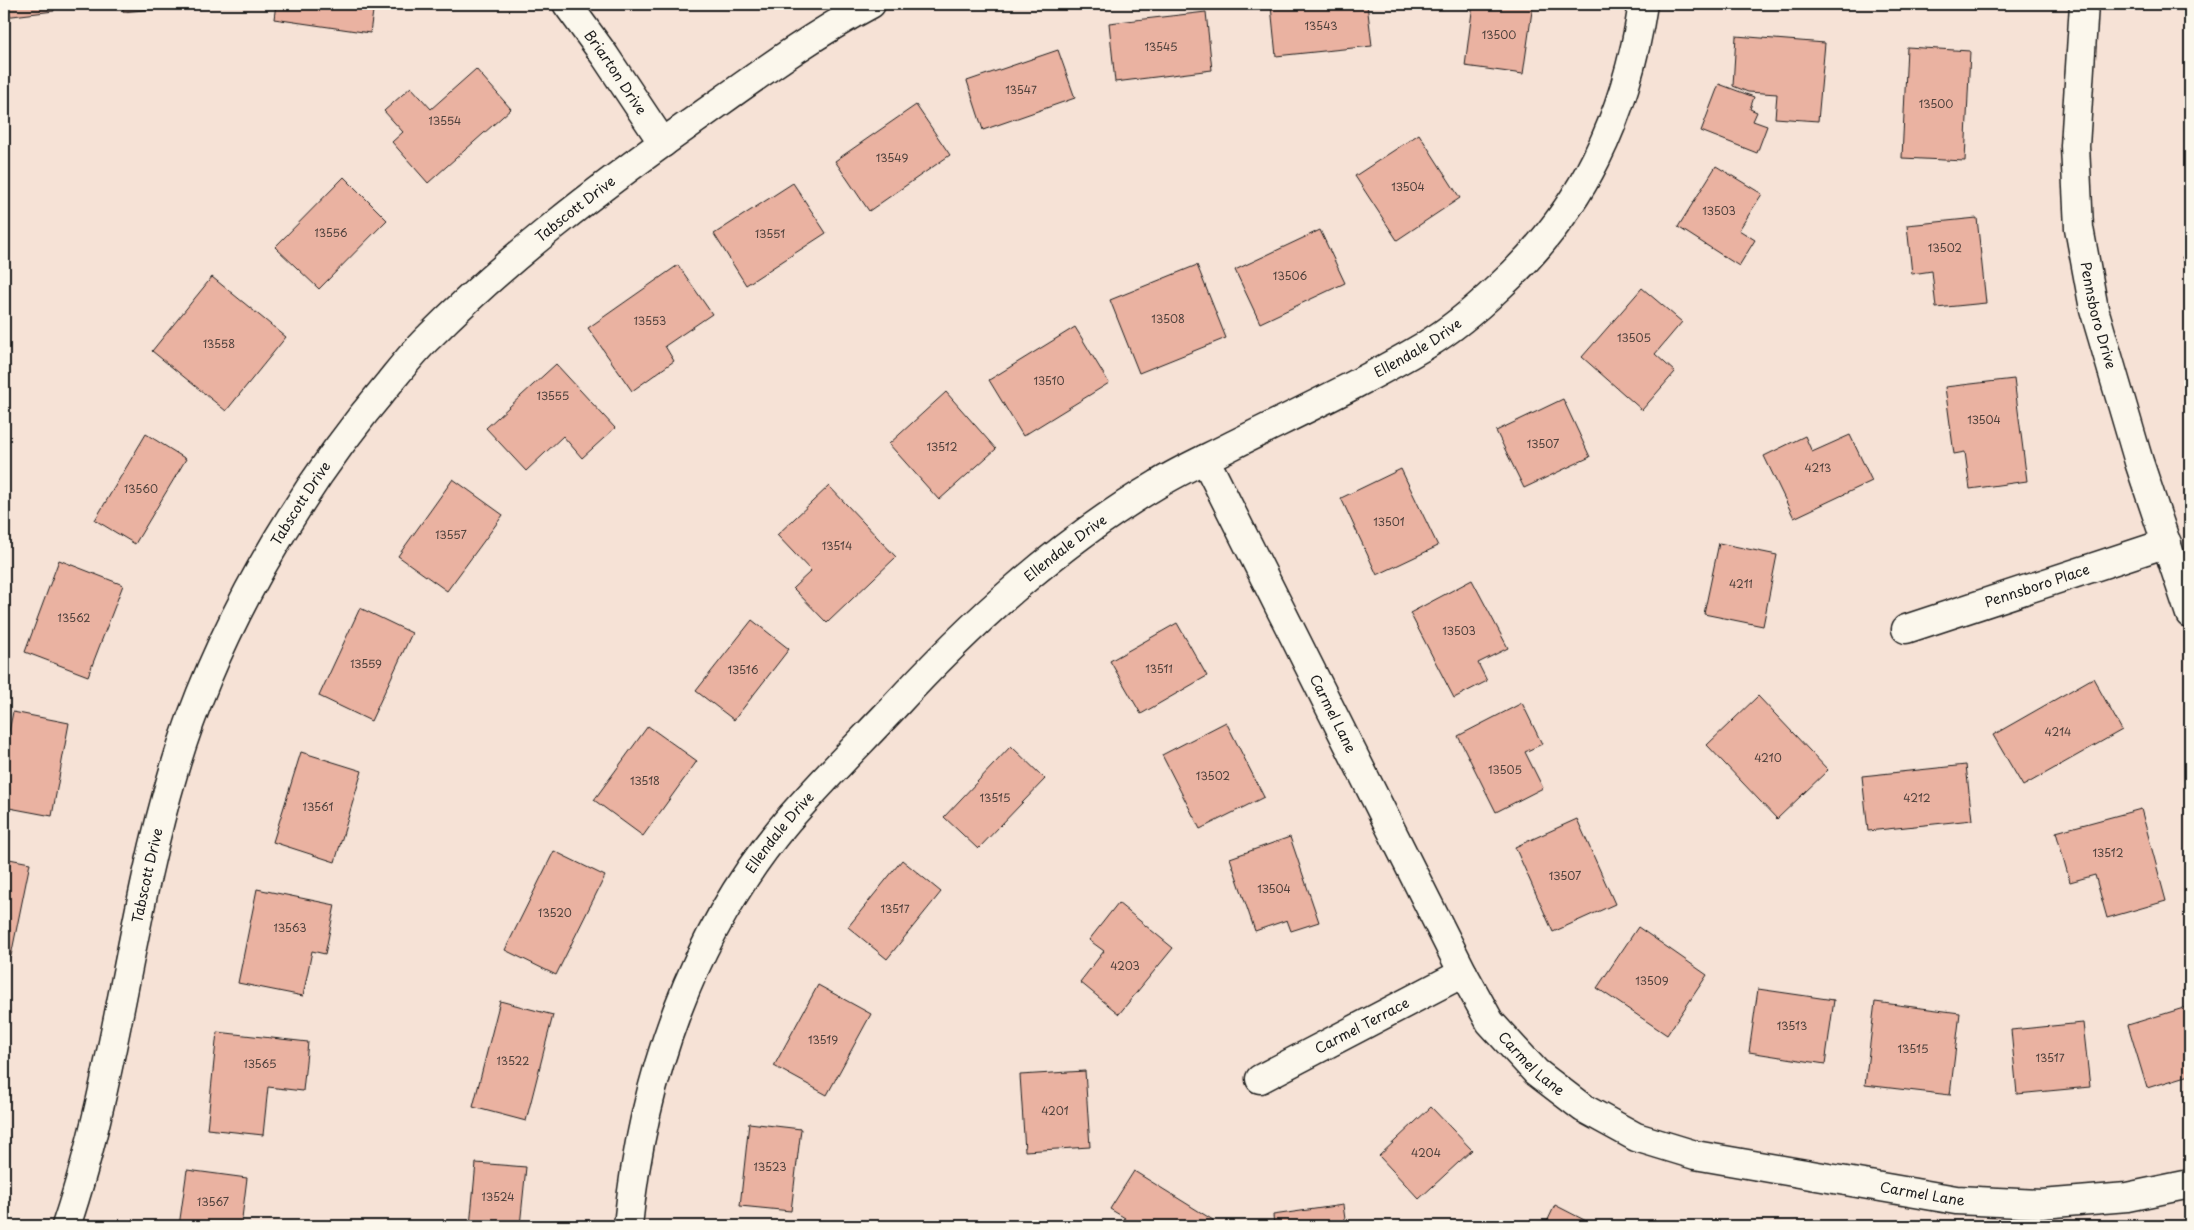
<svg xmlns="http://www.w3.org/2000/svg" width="2194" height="1230" viewBox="0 0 2194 1230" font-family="'Playpen Sans',sans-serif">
<rect width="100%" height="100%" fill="#f6e2d6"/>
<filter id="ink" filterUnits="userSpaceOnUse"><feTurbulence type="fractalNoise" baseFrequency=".02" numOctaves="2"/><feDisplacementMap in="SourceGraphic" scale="10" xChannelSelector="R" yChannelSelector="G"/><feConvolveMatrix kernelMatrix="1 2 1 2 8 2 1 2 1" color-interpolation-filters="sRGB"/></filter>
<g filter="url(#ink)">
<path fill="#eab2a1" stroke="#1c1c1c" d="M4,4H53L54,11L4,17Z
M123,4H206L123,12Z
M276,4H374L370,33L274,19Z
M1291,4H1367L1372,46L1276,56L1271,6Z
M1473,4H1533L1523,74L1465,66Z
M1206,12L1212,70L1115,82L1109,23Z
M1736,36L1825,43L1818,121L1775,118L1777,94L1748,92L1733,86Z
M1907,47L1970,51L1965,161L1902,158Z
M1058,50L1075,98L983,130L967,81Z
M476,69L511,109L428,183L392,142L403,132L384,111L411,87L431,109Z
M1719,84L1754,97L1750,109L1757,112L1753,121L1767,126L1757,153L1701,131Z
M916,105L950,155L869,211L835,161Z
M1419,134L1460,198L1397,240L1355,176Z
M2190,135V181H2187Z
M1716,166L1762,194L1739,230L1755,240L1739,266L1678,227Z
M344,177L387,220L319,289L275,247Z
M793,183L826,233L746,285L714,234Z
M1977,218L1986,303L1936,308L1932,271L1912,274L1907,225Z
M1320,230L1345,283L1260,323L1235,270Z
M2190,254V276L2182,257Z
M678,265L712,314L665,346L674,361L632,391L588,328Z
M1197,265L1226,338L1139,373L1110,300Z
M212,277L286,337L226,411L152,351Z
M1642,288L1682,322L1655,354L1675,372L1642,410L1582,357Z
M1075,327L1109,383L1023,436L989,380Z
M556,364L615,428L582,458L563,436L526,471L486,428Z
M2014,379L2027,481L1970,489L1965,452L1954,454L1945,387Z
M946,392L996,449L939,500L889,444Z
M1563,399L1590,457L1524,488L1496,431Z
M146,434L186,459L135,544L95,520Z
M1850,435L1872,481L1794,518L1764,456L1805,436L1812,452Z
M1401,469L1438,546L1377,575L1341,498Z
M453,479L503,515L447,591L398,556Z
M829,486L896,557L827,623L793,588L811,571L777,535Z
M1719,543L1777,555L1763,626L1704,614Z
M59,560L123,585L88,676L25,652Z
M1472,580L1508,648L1478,663L1487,681L1454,698L1410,613Z
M360,608L412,633L371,721L319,696Z
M752,620L789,649L734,720L696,691Z
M1177,623L1207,676L1141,714L1110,661Z
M2093,678L2122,730L2023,786L1993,735Z
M1758,696L1828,770L1777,819L1707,745Z
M1522,703L1542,744L1525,752L1543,788L1496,812L1458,736Z
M13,712L69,723L52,816L4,807V746H6Z
M1226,722L1264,797L1200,829L1162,755Z
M648,726L697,761L643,836L594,800Z
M1011,746L1045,779L978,849L944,817Z
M301,752L362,771L335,862L273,842Z
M1966,765L1972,820L1868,831L1862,776Z
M2141,809L2166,901L2107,918L2095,875L2070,882L2056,832Z
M1577,819L1615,904L1553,932L1515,847Z
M1290,837L1319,922L1291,931L1287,920L1255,931L1230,858Z
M554,851L605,876L556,975L505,950Z
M4,858L30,863L11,956L4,955Z
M902,860L941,892L887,959L848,927Z
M257,889L335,905L325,954L312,951L303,996L238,983Z
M1118,903L1173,948L1119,1014L1080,982L1104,951L1089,940Z
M1638,927L1707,975L1667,1035L1597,988Z
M818,985L871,1014L827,1095L774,1066Z
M1758,989L1834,1000L1825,1064L1749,1052Z
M500,1001L553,1015L526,1121L473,1107Z
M1875,1002L1960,1013L1950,1095L1865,1085Z
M2190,1006V1075L2147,1088L2128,1025Z
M2083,1023L2090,1087L2017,1094L2011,1030Z
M217,1032L308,1042L303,1091L268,1087L263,1135L207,1129Z
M1085,1071L1090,1147L1025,1151L1020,1075Z
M1431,1107L1472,1150L1419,1199L1379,1156Z
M749,1123L801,1129L791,1211L740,1206Z
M476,1163L526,1167L520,1226H470Z
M187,1170L247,1178L241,1226H179Z
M1134,1171L1213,1220L1209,1226H1120L1125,1218L1110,1209Z
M1343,1205L1346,1226H1274L1273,1215Z
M1555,1205L1596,1226H1545Z"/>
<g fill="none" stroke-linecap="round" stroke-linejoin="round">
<defs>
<g id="street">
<path id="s1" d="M567,4L605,56L663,143"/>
<path id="s2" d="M2084,4L2075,146L2079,228L2094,309L2139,462L2190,614"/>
<path id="s3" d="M1205,459L1463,973L1490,1022L1536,1072L1583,1108L1636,1137L1695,1155L1956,1200L2042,1204L2127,1197L2190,1184"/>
<path id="s4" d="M1906,629L2167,543"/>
<path id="s5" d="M1260,1079L1463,973"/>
<path id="s6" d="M66,1226C116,1078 129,920 174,770C215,633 297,491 389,383C402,367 415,350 430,336C508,258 595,191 685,127C746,84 805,39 871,4"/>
<path id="s7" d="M628,1226C642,1080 692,933 788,820C821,782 857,746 891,710C971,623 1057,544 1158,484C1182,469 1208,458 1233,445C1297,413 1364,382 1426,345C1452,329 1476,309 1498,288C1583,210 1626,117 1643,4"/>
</g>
</defs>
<use href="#street" stroke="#1c1c1c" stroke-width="31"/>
<use href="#street" stroke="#fbf7ec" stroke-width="28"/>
</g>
</g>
<g text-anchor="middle" stroke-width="4" stroke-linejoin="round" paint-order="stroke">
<g font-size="11" fill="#50423d">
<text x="1321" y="30">13543</text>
<text x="1499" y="39">13500</text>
<text x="1161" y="51">13545</text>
<text x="1021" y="94">13547</text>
<text x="1936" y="108">13500</text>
<text x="445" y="125">13554</text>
<text x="892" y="162">13549</text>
<text x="1408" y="191">13504</text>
<text x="1719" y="215">13503</text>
<text x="331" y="237">13556</text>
<text x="770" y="238">13551</text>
<text x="1945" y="252">13502</text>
<text x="1290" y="280">13506</text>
<text x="1168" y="323">13508</text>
<text x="650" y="325">13553</text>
<text x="1634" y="342">13505</text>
<text x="219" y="348">13558</text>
<text x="1049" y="385">13510</text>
<text x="553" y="400">13555</text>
<text x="1984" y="424">13504</text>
<text x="1543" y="448">13507</text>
<text x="942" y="451">13512</text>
<text x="1818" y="472">4213</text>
<text x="141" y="493">13560</text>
<text x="1389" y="526">13501</text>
<text x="451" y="539">13557</text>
<text x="837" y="550">13514</text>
<text x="1741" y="588">4211</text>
<text x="74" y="622">13562</text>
<text x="1459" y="635">13503</text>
<text x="366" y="668">13559</text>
<text x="1159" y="673">13511</text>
<text x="743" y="674">13516</text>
<text x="2058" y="736">4214</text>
<text x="1768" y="762">4210</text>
<text x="1505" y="774">13505</text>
<text x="1213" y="780">13502</text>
<text x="645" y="785">13518</text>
<text x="995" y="802">13515</text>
<text x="1917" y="802">4212</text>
<text x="318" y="811">13561</text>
<text x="2108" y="857">13512</text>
<text x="1565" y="880">13507</text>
<text x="1274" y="893">13504</text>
<text x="895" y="913">13517</text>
<text x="555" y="917">13520</text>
<text x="290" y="932">13563</text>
<text x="1125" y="970">4203</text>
<text x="1652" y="985">13509</text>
<text x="1792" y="1030">13513</text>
<text x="823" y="1044">13519</text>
<text x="1913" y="1053">13515</text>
<text x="2050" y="1062">13517</text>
<text x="513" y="1065">13522</text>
<text x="260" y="1068">13565</text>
<text x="1055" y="1115">4201</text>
<text x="1426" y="1157">4204</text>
<text x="770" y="1171">13523</text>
<text x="498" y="1201">13524</text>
<text x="213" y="1206">13567</text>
</g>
<g font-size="14" fill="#1c1c1c" stroke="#fbf7ec">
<text dy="5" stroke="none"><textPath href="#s1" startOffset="84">Briarton Drive</textPath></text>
<text dy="5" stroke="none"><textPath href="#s6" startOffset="1170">Tabscott Drive</textPath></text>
<text dy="5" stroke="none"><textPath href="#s2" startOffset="314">Pennsboro Drive</textPath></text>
<text dy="5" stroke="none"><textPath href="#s7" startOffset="1238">Ellendale Drive</textPath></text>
<text dy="5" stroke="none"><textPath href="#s6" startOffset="765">Tabscott Drive</textPath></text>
<text dy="5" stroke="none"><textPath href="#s7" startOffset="832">Ellendale Drive</textPath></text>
<text dy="5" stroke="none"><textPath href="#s4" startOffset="138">Pennsboro Place</textPath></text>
<text dy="5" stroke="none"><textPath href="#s3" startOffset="285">Carmel Lane</textPath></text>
<text dy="5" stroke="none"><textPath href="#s7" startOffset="428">Ellendale Drive</textPath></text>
<text dy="5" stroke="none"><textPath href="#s6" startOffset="360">Tabscott Drive</textPath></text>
<text dy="5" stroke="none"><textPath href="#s5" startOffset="115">Carmel Terrace</textPath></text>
<text dy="5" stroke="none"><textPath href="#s3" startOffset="690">Carmel Lane</textPath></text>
<text dy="5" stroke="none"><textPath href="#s3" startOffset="1111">Carmel Lane</textPath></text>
</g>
</g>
<rect width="2194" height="1230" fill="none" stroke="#fbf7ec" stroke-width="20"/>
<rect x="10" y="10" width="2174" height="1210" fill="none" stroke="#1c1c1c" stroke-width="2" filter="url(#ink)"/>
</svg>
